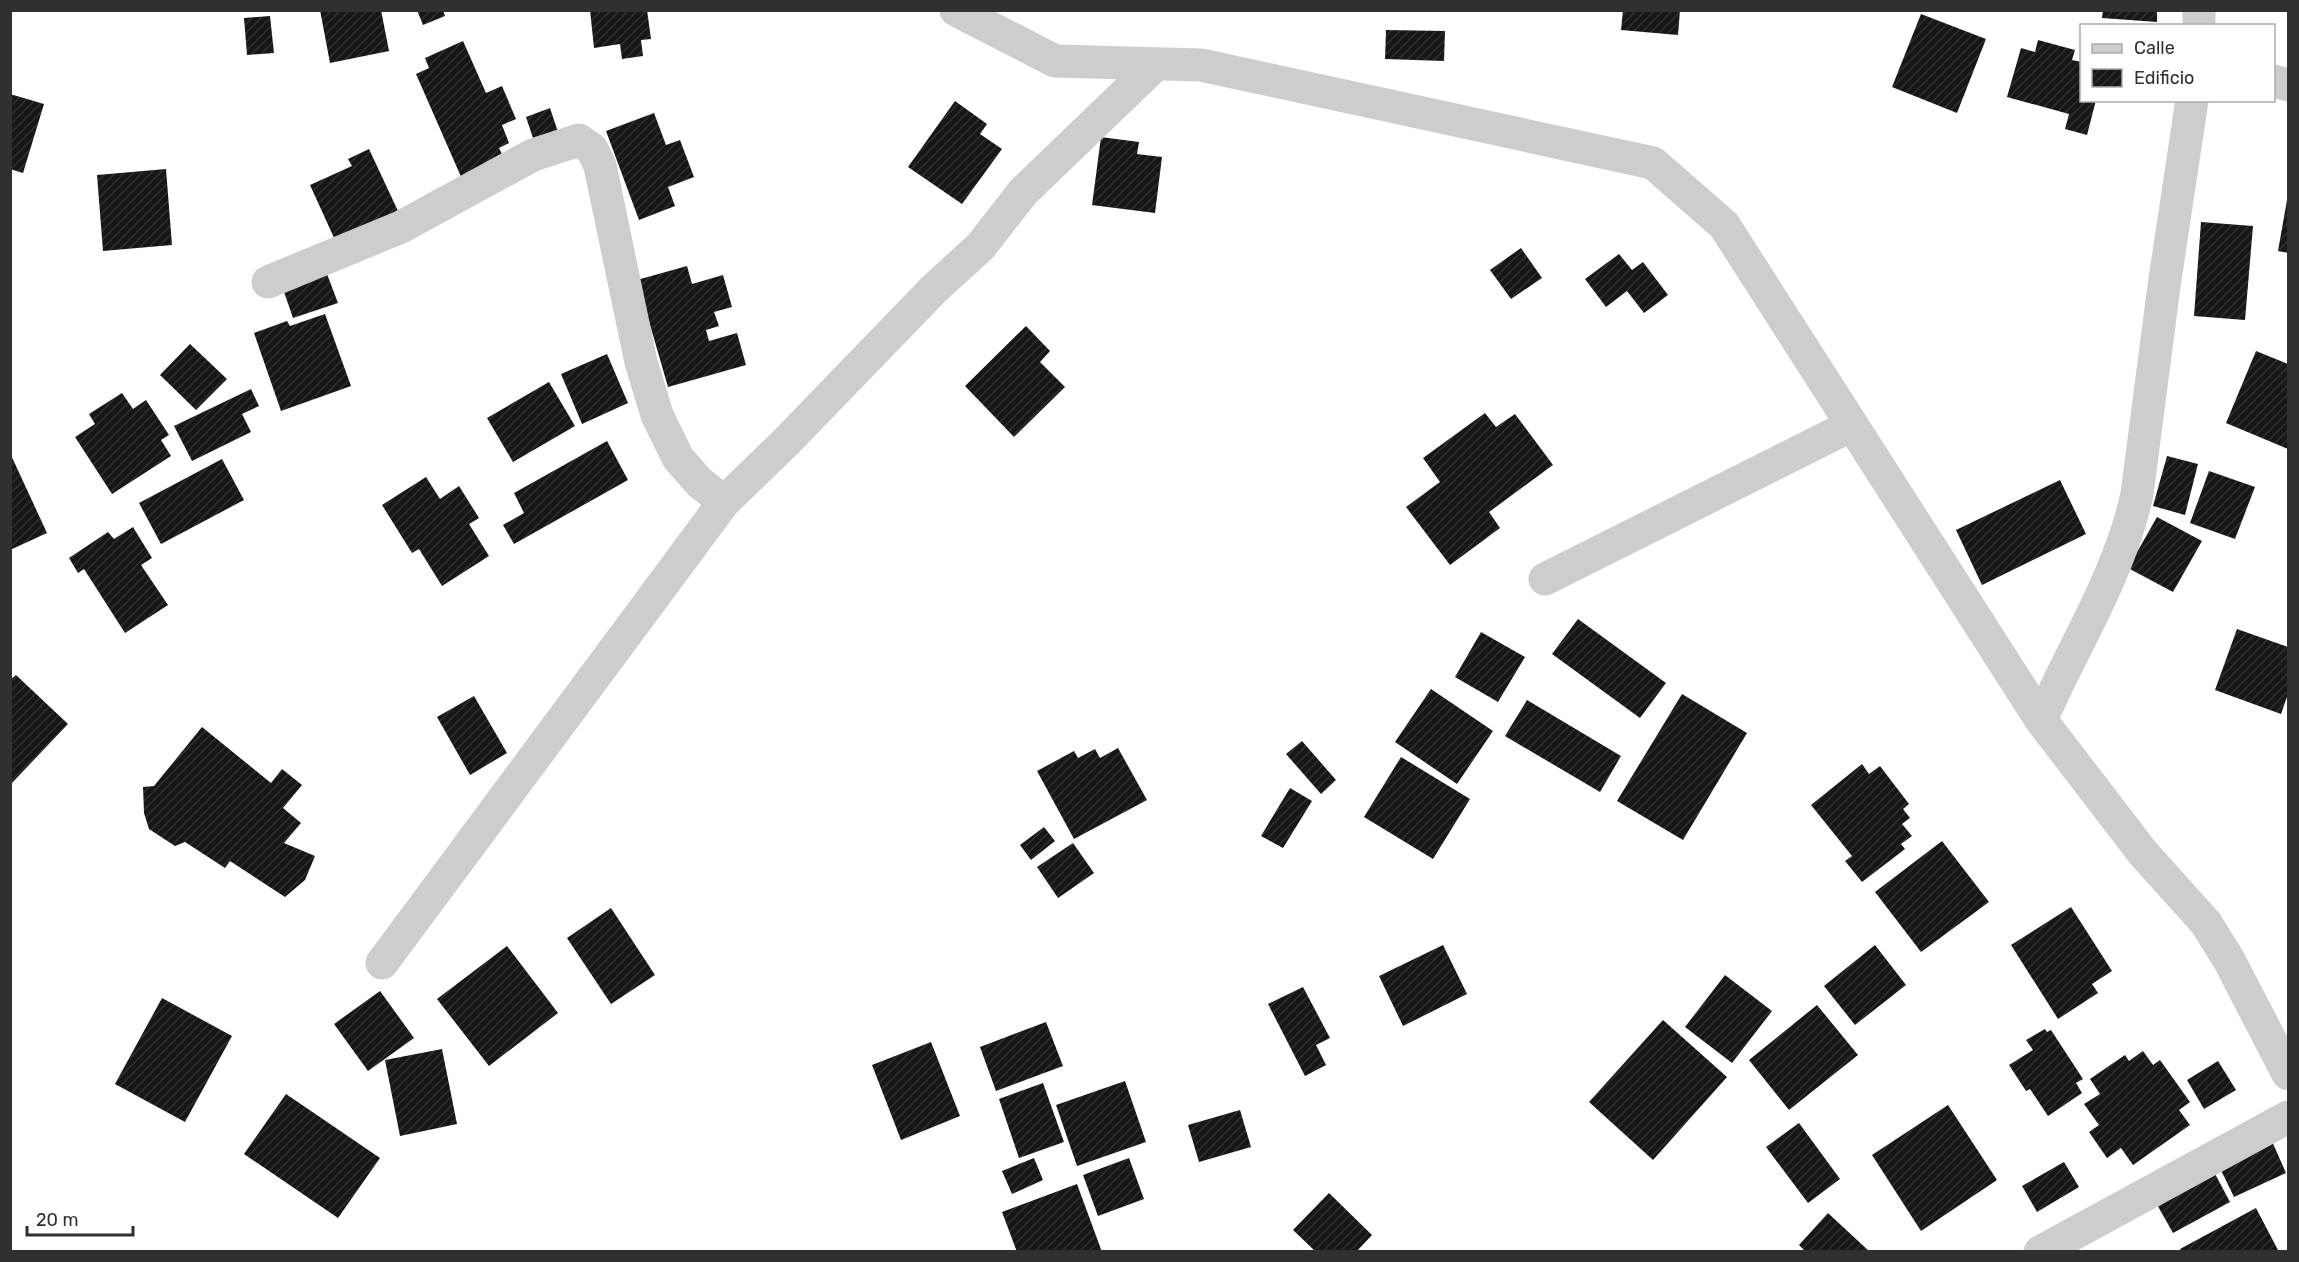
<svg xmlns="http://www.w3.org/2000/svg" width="2299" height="1262" viewBox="0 0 2299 1262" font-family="Rubik,sans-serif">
<defs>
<pattern id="building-hatch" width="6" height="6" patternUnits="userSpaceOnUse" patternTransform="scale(1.5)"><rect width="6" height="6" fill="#171717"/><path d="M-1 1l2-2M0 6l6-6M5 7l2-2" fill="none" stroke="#303030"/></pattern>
</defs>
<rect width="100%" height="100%" fill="#fff"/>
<path fill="url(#building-hatch)" d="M320,10H381L389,51L330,63Z
M417,10H443L445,16L423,25Z
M590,10H647L651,39L641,40L643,56L622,59L620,44L594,48Z
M1623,10H1680L1678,35L1621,30Z
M2103,10H2157V22L2102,18Z
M1921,14L1986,39L1957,113L1892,87Z
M270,16L274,53L247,55L244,18Z
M1386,30L1445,31L1444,61L1385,59Z
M2038,40L2075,50L2072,60L2082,62V100H2096L2087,135L2065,129L2069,114L2007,97L2021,48L2035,52Z
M463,41L486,93L502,86L516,119L502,125L509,143L499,148L505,160L462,179L416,74L429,68L425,58Z
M10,94L44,104L23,173L10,169Z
M955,101L987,124L980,134L1002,149L962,204L908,167Z
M550,108L561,141L537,150L526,117Z
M654,113L666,145L680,140L694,177L668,187L675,206L639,220L606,131Z
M1101,137L1139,142L1137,154L1162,157L1155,213L1092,205Z
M369,149L398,211L335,240L310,185L352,166L348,159Z
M166,169L172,245L103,251L97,175Z
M2287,200H2288V253L2278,251Z
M2201,222L2253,226L2245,320L2194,316Z
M1521,248L1542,278L1511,299L1490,270Z
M1619,254L1632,270L1643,262L1668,295L1644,313L1627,291L1606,307L1585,279Z
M687,266L692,284L723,275L732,307L714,312L719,326L706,330L709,341L737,333L746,365L668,387L637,280Z
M327,274L338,303L293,318L283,289Z
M325,314L351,386L281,411L254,333L287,321L290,326Z
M1026,326L1050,351L1040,362L1065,387L1014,437L965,386Z
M190,344L227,379L196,410L160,375Z
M2256,351L2288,364V449L2226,423Z
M607,354L628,403L582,424L561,374Z
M549,382L575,426L513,462L487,418Z
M251,389L259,406L242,414L251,432L192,461L174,426Z
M122,393L133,409L146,400L169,435L161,440L171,456L112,494L75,437L95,424L89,414Z
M1485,413L1496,427L1515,414L1553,465L1489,512L1500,528L1450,565L1406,507L1440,482L1423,458Z
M607,441L628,480L514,544L503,525L524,513L514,493Z
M10,453L47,533L10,550Z
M2167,456L2198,464L2185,515L2153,506Z
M222,459L244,500L161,544L139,503Z
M2209,471L2255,487L2235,539L2190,523Z
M426,477L440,499L459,486L479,518L469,524L489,556L442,586L419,549L412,553L382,505Z
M2060,480L2086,534L1982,585L1956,530Z
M2157,517L2202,541L2173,592L2128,568Z
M133,527L152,558L141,565L168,605L125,633L84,569L78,573L69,558L108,532L114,539Z
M1578,619L1666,683L1640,718L1552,654Z
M2237,629L2288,647V694L2281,714L2215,690Z
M1481,632L1525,657L1498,702L1455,677Z
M16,675L68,724L10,785V680Z
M1431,689L1493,731L1457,784L1395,742Z
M1682,694L1747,733L1683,840L1617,801Z
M474,696L507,753L470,775L437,717Z
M1527,700L1621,756L1600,792L1505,736Z
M202,727L271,783L282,769L302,785L283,808L301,823L284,843L315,856L305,880L285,897L230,861L225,868L185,842L175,846L149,829L144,813L143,787L154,786Z
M1302,741L1336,780L1321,794L1286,754Z
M1118,748L1147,800L1074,839L1037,771L1074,751L1078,758L1095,749L1100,758Z
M1401,757L1470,799L1433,859L1364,817Z
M1862,764L1869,774L1880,766L1909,804L1903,809L1910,818L1902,824L1912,836L1901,844L1905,849L1862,882L1845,861L1852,856L1811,805Z
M1290,788L1312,801L1283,848L1261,836Z
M1044,827L1055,841L1031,860L1020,845Z
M1942,841L1989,902L1921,952L1875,892Z
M1073,843L1094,873L1058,898L1037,867Z
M2071,907L2112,971L2092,984L2098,993L2058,1019L2011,945Z
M611,908L655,975L611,1004L567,938Z
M1443,945L1467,994L1403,1026L1379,976Z
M1875,945L1906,985L1855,1025L1824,986Z
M507,946L558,1013L489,1066L437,999Z
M1725,975L1772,1011L1732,1063L1685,1027Z
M1303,987L1330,1038L1316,1045L1326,1065L1305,1076L1268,1004Z
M380,991L414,1038L368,1071L334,1024Z
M162,998L232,1036L185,1122L115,1084Z
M1817,1005L1858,1055L1789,1110L1749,1060Z
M1663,1020L1727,1077L1653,1160L1589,1102Z
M1046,1022L1063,1066L996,1091L980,1047Z
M2045,1029L2047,1032L2051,1030L2083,1079L2076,1083L2082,1093L2048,1116L2030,1089L2026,1091L2009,1065L2033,1050L2026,1040Z
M931,1042L960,1116L901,1140L872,1065Z
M442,1049L457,1124L400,1136L385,1060Z
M2143,1051L2153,1065L2160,1060L2190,1102L2179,1110L2190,1125L2133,1165L2121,1148L2107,1158L2089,1132L2099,1125L2084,1104L2100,1094L2090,1079L2125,1055L2129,1061Z
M2218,1061L2236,1090L2204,1109L2187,1080Z
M1125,1081L1146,1142L1077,1166L1056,1105Z
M1043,1083L1064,1142L1019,1158L999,1099Z
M286,1094L380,1158L338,1218L244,1154Z
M1948,1105L1997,1180L1921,1231L1872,1155Z
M1240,1110L1251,1147L1199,1162L1188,1125Z
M1799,1123L1840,1179L1808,1203L1766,1147Z
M2271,1139L2286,1173L2234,1197L2218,1164Z
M1034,1158L1043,1180L1012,1194L1002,1171Z
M1129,1158L1144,1199L1098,1216L1083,1175Z
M2064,1162L2079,1187L2037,1212L2022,1186Z
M2213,1170L2230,1202L2173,1233L2155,1201Z
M1077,1184L1102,1252H1017L1002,1212Z
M1329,1193L1372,1235L1356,1252H1316L1293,1230Z
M2256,1208L2279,1252H2182L2180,1249Z
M1828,1213L1870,1252H1806L1799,1245Z"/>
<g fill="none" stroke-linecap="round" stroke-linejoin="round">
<path stroke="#cdcdcd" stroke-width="33" d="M956,10L1055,61L1201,65L1653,163L1724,225L2041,720
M2199,26V10
M2274,81L2288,85
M2192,100L2164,286L2137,494C2120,574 2074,645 2041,720L2143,853L2206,923L2229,960L2288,1074
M268,282L401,227L533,155L579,140L592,149L600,166L641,362L657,415L678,458L699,482L724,502
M1545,579L1852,425
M382,963L724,502L786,442L934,289L981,246L1023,192L1156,64
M2040,1252L2288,1117"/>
</g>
<rect width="2299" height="1262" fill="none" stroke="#303030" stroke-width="24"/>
<rect x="2080" y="24" width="195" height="78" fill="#ffffff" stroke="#acacac" stroke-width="1.5"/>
<rect x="2092" y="44" width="30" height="9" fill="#cdcdcd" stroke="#acacac" stroke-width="1.5"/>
<text x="2134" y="54" font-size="18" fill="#303030">Calle</text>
<rect x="2092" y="69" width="30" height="18" fill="url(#building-hatch)" stroke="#acacac" stroke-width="1.5"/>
<text x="2134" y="84" font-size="18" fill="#303030">Edificio</text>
<path d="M27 1226v9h106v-9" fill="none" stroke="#303030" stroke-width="3"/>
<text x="36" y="1226" font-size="18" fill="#303030" stroke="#ffffff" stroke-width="4.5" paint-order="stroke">20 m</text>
</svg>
